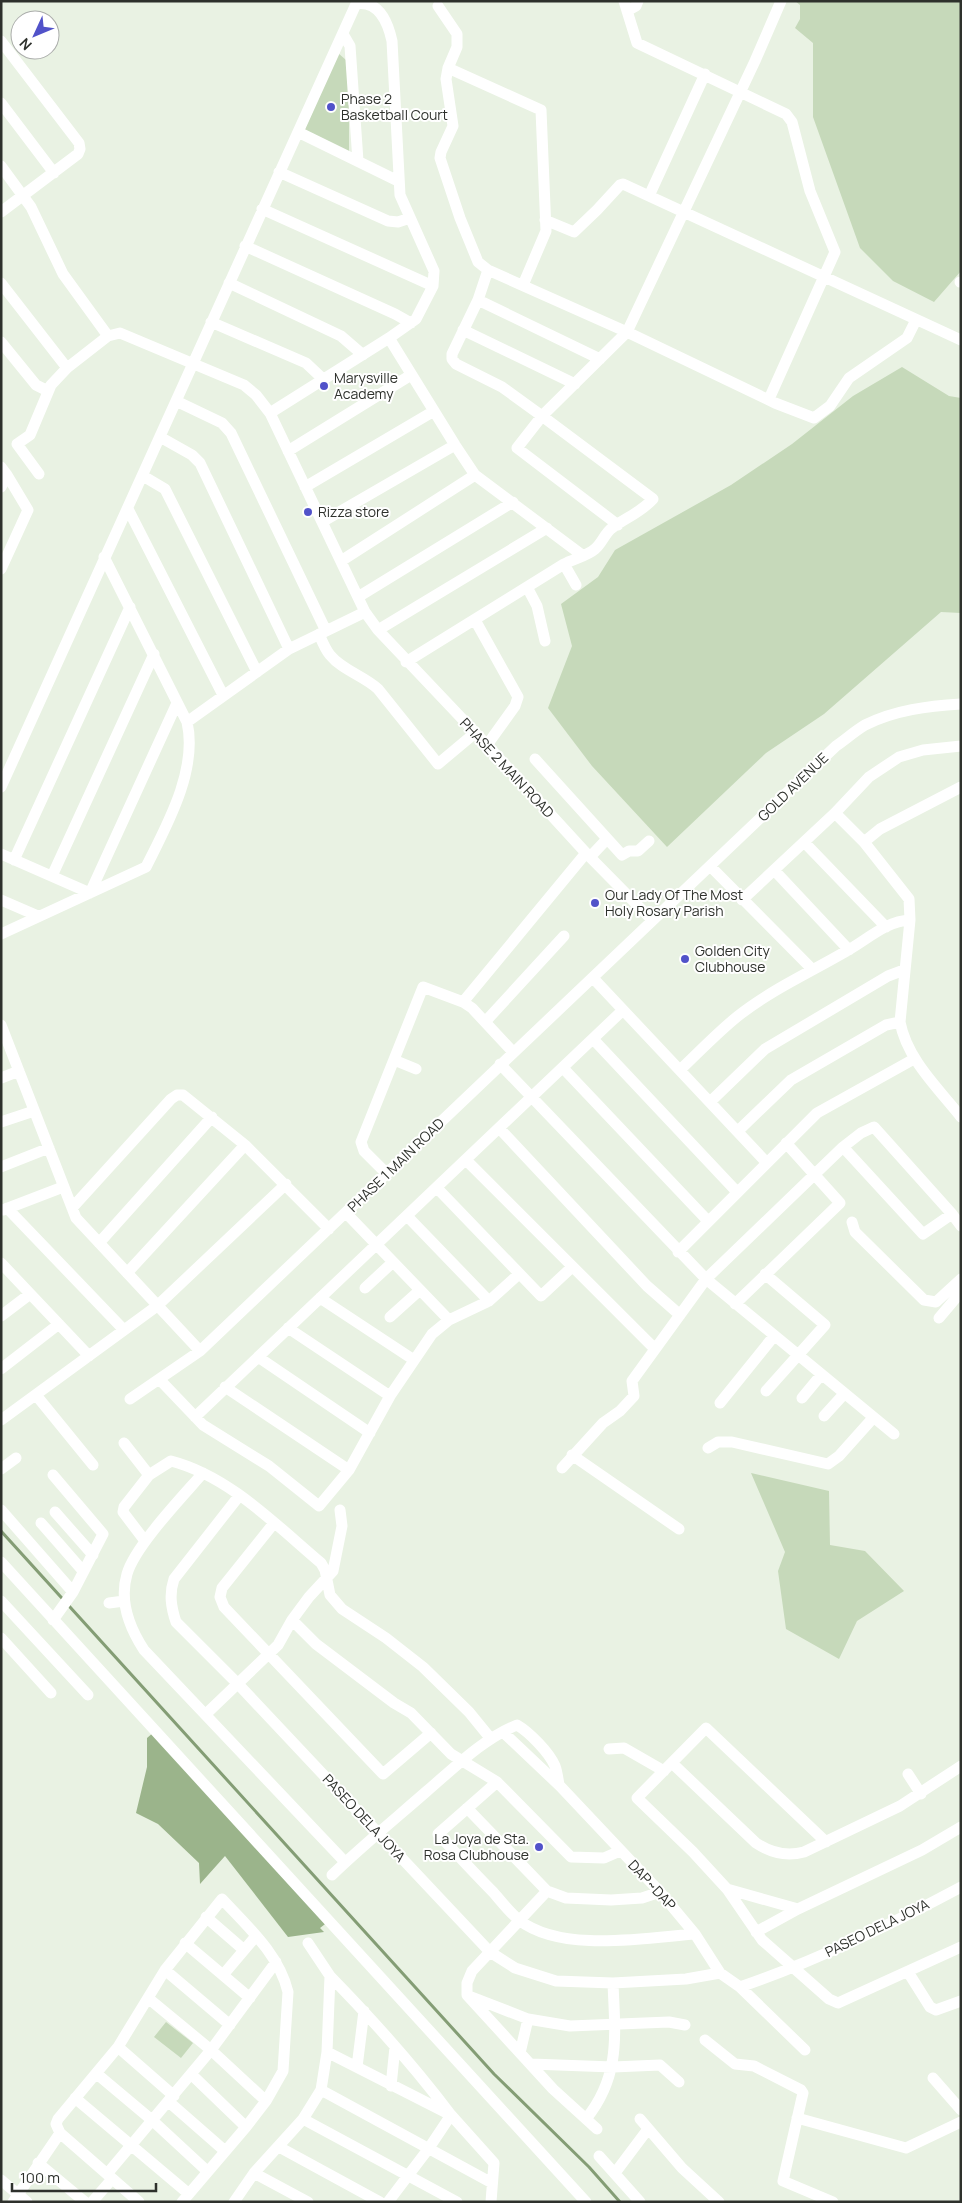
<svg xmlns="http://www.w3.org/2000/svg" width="962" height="2203" viewBox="0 0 962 2203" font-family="Manrope,sans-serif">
<rect width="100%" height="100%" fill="#e9f2e3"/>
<path fill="#c6d9ba" d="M795,1H961V271L934,302L893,281L860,248L813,117V43L795,28L800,19V5Z
M338,53L346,60L349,99V153L304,131Z
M902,367L949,396L961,398V613L941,612L824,714L766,753L667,847L592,766L548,708L572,646L561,604L598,577L615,550L731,485L792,444L853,396Z
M751,1473L829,1491L830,1545L865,1551L904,1591L857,1621L839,1659L786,1629L778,1571L785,1552Z
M166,2022L193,2043L181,2058L154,2037Z"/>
<path fill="#9bb48b" d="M154,1732L333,1918L320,1928L324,1932L288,1937L225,1856L200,1884L199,1863L158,1824L136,1813L147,1767V1738Z"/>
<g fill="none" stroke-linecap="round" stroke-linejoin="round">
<path stroke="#849d75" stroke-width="3" d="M1,1531L494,2074L589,2167L620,2202"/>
<path stroke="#fff" stroke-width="11" d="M624,1L637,43L786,114L792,122L810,191L835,252L769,399
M438,6L457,34V47L448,68L446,79L453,126L441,152L440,158L460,218L478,262L488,270L627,332L775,403L814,418L830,406L849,378L907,338L916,320
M627,11L636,6L638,1
M343,34L350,46L358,161
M1,41L79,143L80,149L78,154L1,212
M448,68L541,110L546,231L523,285
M1,103L54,173
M298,132L398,181
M1,166L31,207L63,274L108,336
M279,172L388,221L398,222L410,218
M649,196L705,74
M262,209L433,286
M545,220L574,232L597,210L620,185L623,184L961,340
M245,246L395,314L411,323
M960,282H961
M1,283L67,368
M229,283L341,336L363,355
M478,300L488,270
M211,322L306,363L323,379
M463,330L575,384
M389,338L455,445L475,475L582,555
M1,342L36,385L48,391
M600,359L478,300L452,354V359L456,364L502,387L542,416C570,388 599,360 627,332L755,61L781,1
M176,401L222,423L231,433L326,631
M160,437L192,455L200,463L289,649
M288,451L411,375
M1,467L7,475L1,487
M39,474L17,444L30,435L51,385L67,368L108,336L120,333L244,385L256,395L270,413L365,612L378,630L487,745L586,853L652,920
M143,476L165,489L257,672
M305,487L434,411
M128,509L223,695
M322,522L455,445
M341,561L475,475
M564,564L576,585
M1,569L28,510L7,475
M527,587L537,606L545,641
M358,597L513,502
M475,620L518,697L515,706L487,745
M378,630L547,528
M319,634C322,641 325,649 330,655C342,670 364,676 378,689L438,764L475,733
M406,662L564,564C573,559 587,556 595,549C602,543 605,533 612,528C627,517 640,513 653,499L542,416L517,448L618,525
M187,722L289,649L365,612
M535,759L622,855L629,851H638L649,841
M1,787L356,4C379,0 388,23 392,41L400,195L434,271L433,286L416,319L389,338L270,413
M835,813L864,842L909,899L910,920L900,1022C907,1059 938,1088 961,1117
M804,842L886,927
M864,842L880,829L961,787
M1,854L90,893L177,703
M590,857L607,839
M14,860L130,607
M710,866L812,969
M774,870L849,950
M52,876L154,654
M1,900L38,916
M742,900L835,813L869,777L899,757L923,750L961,746
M1,934L146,867C167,825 198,770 187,722L104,557
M593,978L766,1162
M463,1002L586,853
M485,1022L564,936
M1,1025L76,1218L200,1351
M593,1039L737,1192
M394,1060L416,1069
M500,1064L706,1279L894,1434
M563,1068L708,1221
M680,1070C699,1052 718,1032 738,1016C772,989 813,971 850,949C869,938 887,921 910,920
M1,1078L19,1071
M710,1102L765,1049L888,976L904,970
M1,1122L34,1111
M499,1128L647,1286L680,1315
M738,1131L791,1080L886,1025L900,1022
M843,1147L923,1234L952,1214
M466,1160L655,1349
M1,1167L49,1148
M387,1174L364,1151L361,1142L423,987L463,1002L472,1008L513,1052
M437,1188L541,1296L571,1268
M7,1208L124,1330
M72,1208L171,1099L177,1095H183L245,1145L329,1229
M3,1210L63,1187
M346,1213L449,1320
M407,1216L489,1301
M852,1222L855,1232L924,1300L936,1302L961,1279
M99,1243L212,1117
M678,1252L817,1113L914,1059
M1,1263L89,1356
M127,1273L245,1145
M765,1274L825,1325L766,1391
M365,1288L393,1262
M320,1298L414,1360
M735,1304L840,1203L786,1143
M1,1316L30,1294
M390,1317L420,1290
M939,1318L961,1292
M288,1328L390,1396
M258,1357L370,1433
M1,1369L59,1324
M160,1380L203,1425L269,1466L319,1506L349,1470L390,1396L432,1334L449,1320L489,1301L519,1274
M225,1387L349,1470
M36,1395L93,1465
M802,1398L821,1375
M130,1399L200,1351L836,746C846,739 855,731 865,725C895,710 928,706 961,704
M720,1403L774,1336
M824,1416L844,1394
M195,1417L623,1010
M1,1420L157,1306L286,1184
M124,1443L149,1475
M708,1448L718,1442H732L828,1464L839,1456L873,1418
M572,1455L679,1529
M562,1468L603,1423L620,1411L634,1396L632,1381L706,1279L843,1147L861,1133L874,1127L952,1214L961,1226
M1,1469L16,1458
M203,1473C183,1496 135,1546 127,1574C119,1601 129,1627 144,1650L345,1862
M239,1496L174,1579C169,1594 171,1607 176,1622L238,1684L490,1952L515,1968L556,1981L613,1983L686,1979L720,1973
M1,1510L73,1592L103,1534L53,1475
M55,1512L93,1555
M41,1523L83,1571
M274,1523L222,1588L220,1597L224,1607L383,1774L431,1733
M145,1541L123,1512L124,1507L149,1475L171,1461C229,1476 276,1525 321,1563L325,1570L330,1595L342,1609L386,1638L423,1667L469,1712L491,1739
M1,1562L586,2202
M1,1601L88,1695
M109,1603L124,1601
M53,1620L73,1592
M292,1620L316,1644L394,1703L411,1713L451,1754L497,1782L571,1857L604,1858L620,1851
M1,1638L51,1693
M206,1714L278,1645L292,1620L309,1597L333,1571L342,1526L340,1510
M504,1733L560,1786L660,1892L695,1934L720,1973L740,1987L805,2050
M609,1749L624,1748L664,1771
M672,1763L756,1843C771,1853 786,1857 804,1852L900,1806L961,1766
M908,1774L921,1794
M497,1782L438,1834C456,1853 474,1873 493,1892C501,1901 509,1912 519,1920C561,1953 645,1938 695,1934
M467,1808L547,1891L566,1898L611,1900L642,1898L660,1892
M826,1842L706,1728L637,1798L693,1852L727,1889L762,1940L829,1999L838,2003L961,1947
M332,1875C362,1846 395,1819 427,1791C454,1768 484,1738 517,1725C529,1732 549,1752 555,1766C557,1771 558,1779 559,1785
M727,1889L798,1909
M547,1891L472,1971L467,1983V1995L553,2089L597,2129
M206,1917L244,1950
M756,1932L798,1909L922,1850L961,1827
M185,1943L250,1998
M308,1943L330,1976
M165,1970L230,2025
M908,1972L930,2007L936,2010L961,2001
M223,1975L256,1936
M740,1987C816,1961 890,1925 961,1887
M469,1996L528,2019L570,2026L669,2022L685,2025
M148,1998L211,2050L266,2101
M705,2040L735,2064L754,2066L801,2090L803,2093L783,2181L833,2202
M118,2047L174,2096
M520,2053L528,2019
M531,2064L613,2067L660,2065L679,2082
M357,2067L364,2011
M97,2074L153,2121L207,2171
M191,2074L246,2127
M933,2078L961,2110
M391,2086L395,2047
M321,2090L492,2183
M75,2098L189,2194
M169,2102L225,2151
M797,2118L906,2148L961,2122
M303,2119L457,2202
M586,2119C621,2076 615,2034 613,1983
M640,2119L682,2168L719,2202
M60,2133L139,2202
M279,2147L380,2202
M599,2156L640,2202
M38,2163L85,2202
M254,2173L308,2202
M615,2173L648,2129
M107,2174L211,2050L276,1962
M1,2180L27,2202
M13,2202L60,2133L56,2124L58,2119L118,2047L165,1970L222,1899C247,1926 279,1954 288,1992L283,2071L266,2101L246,2127L182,2202
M92,2202L112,2179
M234,2202L254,2173L303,2119L321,2090L327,2052L330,1976C373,2020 414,2066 451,2115L327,2052
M388,2202L429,2148L451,2115L494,2163L491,2202"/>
</g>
<g fill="#5152c9" stroke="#fff" stroke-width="2">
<circle cx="331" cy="107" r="5"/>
<circle cx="324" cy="386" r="5"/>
<circle cx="308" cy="512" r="5"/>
<circle cx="595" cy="903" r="5"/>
<circle cx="685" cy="959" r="5"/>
<circle cx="539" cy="1847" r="5"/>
</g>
<g text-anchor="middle" stroke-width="4" stroke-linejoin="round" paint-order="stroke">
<g font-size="14" fill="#2e312c" stroke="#fff" text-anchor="start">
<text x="341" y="104">Phase 2<tspan x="341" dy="16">Basketball Court</tspan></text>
<text x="334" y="383">Marysville<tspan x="334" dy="16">Academy</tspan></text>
<text x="318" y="517">Rizza store</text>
<text x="605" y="900">Our Lady Of The Most<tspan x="605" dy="16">Holy Rosary Parish</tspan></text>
<text x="695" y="956">Golden City<tspan x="695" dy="16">Clubhouse</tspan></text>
<text x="529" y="1844" text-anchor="end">La Joya de Sta.<tspan x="529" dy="16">Rosa Clubhouse</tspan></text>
</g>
<g font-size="14" fill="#2e312c" stroke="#fff">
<text transform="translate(507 768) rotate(47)" y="5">PHASE 2 MAIN ROAD</text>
<text transform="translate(793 787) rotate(-44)" y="5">GOLD AVENUE</text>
<text transform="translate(396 1165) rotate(-44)" y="5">PHASE 1 MAIN ROAD</text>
<text transform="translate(364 1818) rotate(47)" y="5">PASEO DELA JOYA</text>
<text transform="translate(652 1885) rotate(47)" y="5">DAP~DAP</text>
<text transform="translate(877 1928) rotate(-26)" y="5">PASEO DELA JOYA</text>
</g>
</g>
<rect width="962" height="2203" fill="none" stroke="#2e312c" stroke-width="5"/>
<g transform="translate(35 35) rotate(226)"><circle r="24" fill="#ffffff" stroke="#abadab"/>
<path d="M0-4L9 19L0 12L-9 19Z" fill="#5152c9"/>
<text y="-8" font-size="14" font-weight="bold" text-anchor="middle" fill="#2e312c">N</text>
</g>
<path d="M12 2183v8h144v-8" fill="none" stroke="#2e312c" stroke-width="2.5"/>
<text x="20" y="2183" font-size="15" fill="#2e312c" stroke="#ffffff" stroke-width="4" paint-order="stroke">100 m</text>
</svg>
